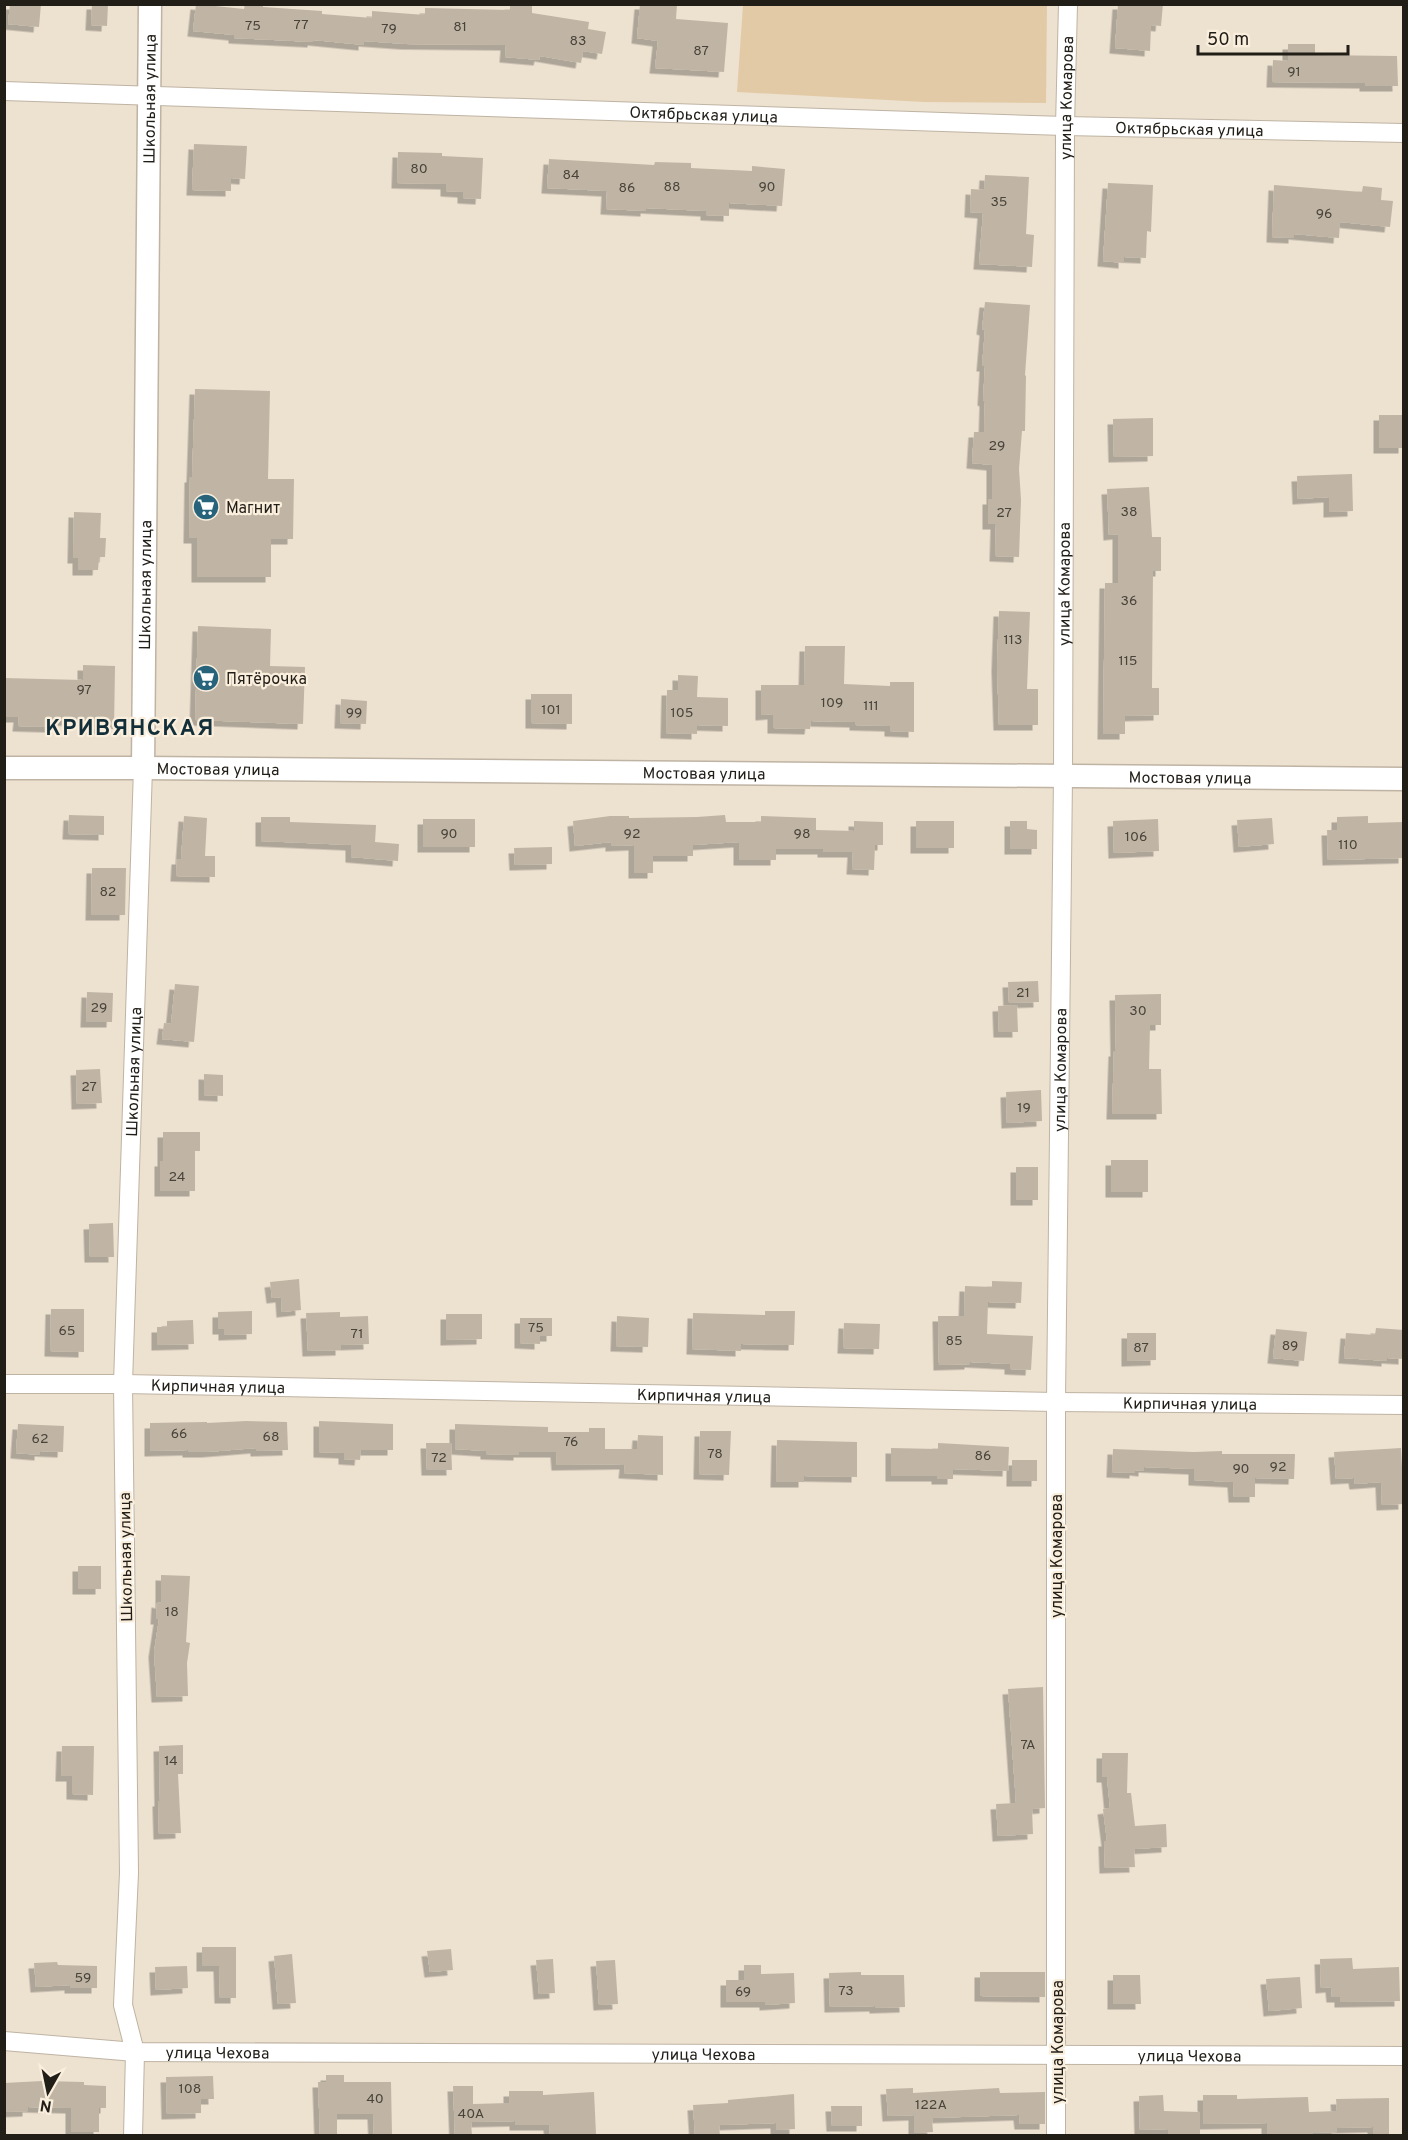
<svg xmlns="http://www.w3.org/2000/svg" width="1408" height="2140" viewBox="0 0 1408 2140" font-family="Overpass,sans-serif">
<defs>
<filter id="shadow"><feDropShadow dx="-5.5" dy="5.5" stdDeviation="0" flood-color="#0004"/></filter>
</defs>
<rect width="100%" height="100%" fill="#ede1d0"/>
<path fill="#e3caa6" d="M743,5H1047L1046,103L924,102L737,92Z"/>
<path fill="#c0b5a4" filter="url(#shadow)" d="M10,4H41L39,27L8,24Z
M92,4H108L107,26L91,25Z
M196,4L244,9L245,4H263V7L322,11V14L372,18V11L425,15V8L510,10V4H515L532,6V13L589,22L588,29L606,32L602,54L583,51L581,63L540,56L539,60L505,57L506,45L406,44L364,41V45L313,40V42L234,38V35L193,31Z
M640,4H677L676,19L728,23L724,72L655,68L658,41L637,38Z
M1118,4H1163L1161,26L1151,25L1150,51L1115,48Z
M1288,44H1315V55L1397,56L1398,86H1365V83L1272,82L1273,60L1288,61Z
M194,144L247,146L245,179L231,178V191L192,190Z
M398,152L442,153V156L483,158L481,199L463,198V192L446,191V184L397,183Z
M549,159L654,165L655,162L691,163V168L752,171V166L785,169L782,206L729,203V216L706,215V211L646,208V211L606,209L607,191L547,188Z
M985,175L1029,177L1026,234L1034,235L1032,267L979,264L983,213L970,212L971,189L984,190Z
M1108,183L1153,185L1151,232L1147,231L1146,258L1124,257V263L1103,261Z
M1274,185L1362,192L1363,186L1382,188L1381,200L1393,201L1390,227L1340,222L1339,238L1294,234V238L1272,237Z
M985,302L1030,305L1025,375L1026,376L1025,431H1022L1019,469L1021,500L1019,557L995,556L996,524H988V499H992V465L972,463L974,432H984L985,401L983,400L985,366H982L985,330L982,329Z
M195,389L270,391L268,479H294L293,539H271V577H197V538H189L190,477H192Z
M1379,415H1404V448H1379Z
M1153,418V456L1114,457L1113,419Z
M1352,474L1353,511L1329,512V497L1298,499L1297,476Z
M1149,487L1152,537H1161V571H1153L1152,688H1159V715L1125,716V734H1103L1105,583H1118V534L1109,535L1107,489Z
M74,512L101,513L100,538H106L105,557H99L98,570H78V558H73Z
M999,611L1030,612L1027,689H1038V725H999L997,666Z
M198,626L271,629L270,666L305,667L303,724L195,720Z
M805,646H845L844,684L890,686V682H914V732L890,731V726L855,725V722L811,721L810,729L773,728V714L761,715V685H804Z
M83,665L115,666L114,729L88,728V721L52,720V727L18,726L19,717H4V678L83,680Z
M678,675L698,676L697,697L728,698V726L697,725V734L666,733L667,690H678Z
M531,694H572V724L531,723Z
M341,699L367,701L366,724L340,723Z
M69,815L104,816V835L68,834Z
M725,815L726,822H761V816L816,818V830L854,831V821L883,822V845H875L874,870L852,869L853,852H823V849H776V860H739V842L693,845V856H653V873H634V845L611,846V842L575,846L573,821L610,816H629V818L697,817Z
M184,816L207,818L205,856H215V877L176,876L177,859H181Z
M1368,816V823L1404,822V858L1328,860L1327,830H1337V817Z
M261,817H290V822L376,825L375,842L399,844L398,861L351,857V845L261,841Z
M1272,818L1274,844L1239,847L1237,820Z
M423,819H475V847H423Z
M1158,819L1159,851L1114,853L1113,821Z
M916,821H954V848H916Z
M1010,821H1027V829L1037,830V849H1010Z
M552,847V864L515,865L514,848Z
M92,868H126L125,915H91Z
M1038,981L1039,1002L1009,1003L1008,982Z
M175,984L199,986L194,1042L162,1039L164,1023L171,1024Z
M87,992L113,993L112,1022H86Z
M1161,994V1025H1150L1149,1069H1161L1162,1114H1112L1114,1051H1116L1115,995Z
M1017,1005L1018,1032H999L998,1006Z
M100,1069L102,1103L77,1104L76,1070Z
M204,1074L223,1075V1096L204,1095Z
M1041,1090L1042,1121L1007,1123L1006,1092Z
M163,1132H200V1151H195V1191H160V1161H163Z
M1111,1160H1148V1192H1111Z
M1016,1167H1038V1200H1016Z
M113,1223L114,1257H90L89,1224Z
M299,1279L301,1310L282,1312L281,1297L272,1298L270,1282Z
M992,1281L1022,1282L1021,1303L988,1302L987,1334L1033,1336L1031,1370L1010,1369V1364L970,1362V1364L939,1365L938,1316H964L965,1286L992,1287Z
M51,1309H84V1352L50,1351Z
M252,1311V1334L224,1335V1329H218V1312Z
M765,1311H795L794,1345L741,1344V1351L692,1349L693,1313L765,1315Z
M340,1312V1317L368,1316L369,1344L341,1345V1350L308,1351L306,1313Z
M446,1314H482V1339L446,1340Z
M617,1316L649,1318L648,1347L616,1346Z
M520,1318H552V1336H540V1344L520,1343Z
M193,1320L194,1344L157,1345V1327H167V1321Z
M844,1323L880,1324L879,1349L843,1348Z
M1376,1328L1404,1330V1359L1387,1358V1361L1344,1358L1346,1333L1375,1335Z
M1276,1329L1307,1332L1304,1361L1273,1358Z
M1127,1333H1156V1360L1127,1361Z
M246,1421L287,1422L288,1450L256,1451V1448L207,1452H188V1450L150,1451V1423L207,1422V1423Z
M319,1421L393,1424V1450H361L360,1460L344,1459V1453L319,1452Z
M18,1424L64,1426L63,1452L40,1451V1455L16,1453Z
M455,1424L548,1427V1432H589V1428H605V1449H637L638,1435L663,1436V1475L624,1473L625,1464L557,1465L556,1452H519V1455L486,1454V1451L455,1449Z
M700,1431H731L729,1475L699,1474Z
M777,1440L857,1442V1477L804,1476V1482H776Z
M426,1443H451L452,1470H427Z
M938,1443L1009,1447L1008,1471L953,1469V1479H937V1476H891V1448L938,1449Z
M1401,1448L1404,1504L1382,1505L1381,1482L1355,1484L1354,1478L1336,1479L1334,1452Z
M1113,1449L1194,1452L1222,1451V1454H1295L1294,1479L1255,1478V1497H1234L1233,1482L1194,1480V1469L1144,1467V1471L1135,1470V1473L1112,1472Z
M1012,1460H1037V1481H1012Z
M78,1566H101V1589H78Z
M161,1575L190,1576L186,1642L190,1643L187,1663L188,1696L157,1697L154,1652L159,1619H156L157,1602L161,1603Z
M1043,1687L1045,1808L1032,1809L1033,1834L998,1836L996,1804L1016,1803L1008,1689Z
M183,1745V1774H178L181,1833L159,1834L158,1801H160L159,1746Z
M62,1746H94L93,1795L72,1794V1776H61Z
M1102,1753H1128L1127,1793H1131L1135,1826L1166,1824L1167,1847L1134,1849L1135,1867L1105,1868L1104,1841H1107L1103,1809L1110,1808L1107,1777H1102Z
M202,1947H236V1998H220L219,1966H202Z
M451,1949L453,1970L430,1972L427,1951Z
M292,1954L296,2003L278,2004L274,1956Z
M1352,1958L1353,1969L1399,1967L1400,2001L1340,2002V1997H1332L1331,1987L1321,1988L1320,1959Z
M553,1959L555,1993L539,1994L536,1960Z
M615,1960L618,2004L599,2005L596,1961Z
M57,1962L58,1965L97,1966V1988H70V1985L36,1987L34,1963Z
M744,1965H761V1974L794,1973L795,2003L765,2005V2002H726V1980H744Z
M187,1966L188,1988L156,1990L155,1967Z
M861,1972V1975H904L905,2007L875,2008V2006L830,2007L829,1973Z
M980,1972H1045V1997L980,1996Z
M1113,1975H1140L1141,2004H1113Z
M1300,1977L1302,2008L1269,2011L1266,1979Z
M326,2075H344V2082H391L392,2136H374L373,2114H337V2136H320L318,2082H326Z
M213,2076L214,2099H201V2113L167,2114L166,2077Z
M42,2081L84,2082V2085L106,2086V2108H99V2132H71V2108L28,2107V2111L4,2112V2083Z
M453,2086H473V2104L509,2103V2091H543V2095L594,2092L596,2134L550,2136L549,2125H515V2121L471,2122L472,2136H455Z
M913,2088V2093L999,2088L1000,2093L1045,2092V2124H1020L1019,2115L932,2118L933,2132L914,2133V2115L888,2116L886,2089Z
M794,2094L795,2129L776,2130V2123L719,2125L720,2136H695L693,2105L728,2103V2100Z
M1163,2095L1164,2111L1200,2112V2136H1168V2129L1140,2130L1139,2096Z
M1203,2095H1237V2099L1308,2097L1309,2112L1337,2111L1336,2099L1389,2098V2136H1373V2127L1337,2128V2132L1313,2133V2136H1267V2123L1203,2124Z
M831,2106H862V2126H832Z"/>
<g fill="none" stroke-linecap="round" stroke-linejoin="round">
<defs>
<g id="minor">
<path id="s1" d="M4,91L1065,126L1404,133"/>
<path id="s2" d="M4,1384H123L1056,1402L1404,1405"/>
<path id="s3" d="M4,2041L135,2052L1404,2056"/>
<path id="s4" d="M133,2136L135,2052L123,2005L129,1873L123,1384L143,768"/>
<path id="s5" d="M1056,2136V1402L1063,776L1065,126L1068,4"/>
</g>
<g id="tertiary">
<path id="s6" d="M4,768H143L1404,779"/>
<path id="s7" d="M143,768L150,4"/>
</g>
</defs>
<use href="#minor" stroke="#bfb3a3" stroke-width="20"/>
<use href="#tertiary" stroke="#bfb3a3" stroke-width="25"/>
<use href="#minor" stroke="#fff" stroke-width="18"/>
<use href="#tertiary" stroke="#fff" stroke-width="22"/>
</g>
<defs>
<symbol id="supermarket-disc" viewBox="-11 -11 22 22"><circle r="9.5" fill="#27647b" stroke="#faeedd"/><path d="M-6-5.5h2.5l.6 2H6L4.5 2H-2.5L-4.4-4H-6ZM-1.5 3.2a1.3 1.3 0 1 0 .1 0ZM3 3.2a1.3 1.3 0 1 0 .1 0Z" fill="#fff"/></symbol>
</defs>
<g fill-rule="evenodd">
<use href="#supermarket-disc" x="191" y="492" width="30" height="30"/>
<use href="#supermarket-disc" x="191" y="663" width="30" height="30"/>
</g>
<g text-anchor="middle" stroke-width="4.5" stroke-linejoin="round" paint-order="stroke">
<g font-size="14" fill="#49433a">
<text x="301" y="29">77</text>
<text x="253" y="30">75</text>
<text x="460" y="31">81</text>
<text x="389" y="33">79</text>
<text x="578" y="45">83</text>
<text x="701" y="55">87</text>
<text x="1294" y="76">91</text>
<text x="419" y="173">80</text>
<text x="571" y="179">84</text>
<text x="672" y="191">88</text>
<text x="767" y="191">90</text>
<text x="627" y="192">86</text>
<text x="999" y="206">35</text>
<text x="1324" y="218">96</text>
<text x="997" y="450">29</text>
<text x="1129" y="516">38</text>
<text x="1004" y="517">27</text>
<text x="1129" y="605">36</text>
<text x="1013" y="644">113</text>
<text x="1128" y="665">115</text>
<text x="84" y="694">97</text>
<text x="832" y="707">109</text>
<text x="871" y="710">111</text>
<text x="551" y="714">101</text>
<text x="354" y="717">99</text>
<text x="682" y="717">105</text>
<text x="449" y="838">90</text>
<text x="632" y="838">92</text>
<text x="802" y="838">98</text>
<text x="1136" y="841">106</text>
<text x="1348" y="849">110</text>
<text x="108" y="896">82</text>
<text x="1023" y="997">21</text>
<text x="99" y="1012">29</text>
<text x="1138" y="1015">30</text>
<text x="89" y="1091">27</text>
<text x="1024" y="1112">19</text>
<text x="177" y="1181">24</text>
<text x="536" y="1332">75</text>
<text x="67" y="1335">65</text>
<text x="357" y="1338">71</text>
<text x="954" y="1345">85</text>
<text x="1290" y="1350">89</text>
<text x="1141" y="1352">87</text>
<text x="179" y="1438">66</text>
<text x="271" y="1441">68</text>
<text x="40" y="1443">62</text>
<text x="571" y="1446">76</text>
<text x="715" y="1458">78</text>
<text x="983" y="1460">86</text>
<text x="439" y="1462">72</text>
<text x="1278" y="1471">92</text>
<text x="1241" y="1473">90</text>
<text x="172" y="1616">18</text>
<text x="1028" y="1749">7А</text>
<text x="171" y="1765">14</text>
<text x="83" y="1982">59</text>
<text x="846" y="1995">73</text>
<text x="743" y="1996">69</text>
<text x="190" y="2093">108</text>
<text x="375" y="2103">40</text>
<text x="931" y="2109">122А</text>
<text x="471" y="2118">40А</text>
</g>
<g font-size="16" fill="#211d17" stroke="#faeedd">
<text dy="6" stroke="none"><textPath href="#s5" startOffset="2038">улица Комарова</textPath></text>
<text dy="6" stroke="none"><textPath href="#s7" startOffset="669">Школьная улица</textPath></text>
<text dy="6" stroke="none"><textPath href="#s1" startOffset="700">Октябрьская улица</textPath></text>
<text dy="6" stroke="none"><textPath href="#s1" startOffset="1186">Октябрьская улица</textPath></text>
<text dy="6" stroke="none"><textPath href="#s5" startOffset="1552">улица Комарова</textPath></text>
<text dy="6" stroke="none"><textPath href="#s7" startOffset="183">Школьная улица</textPath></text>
<text dy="6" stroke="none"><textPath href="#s6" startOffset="214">Мостовая улица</textPath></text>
<text dy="6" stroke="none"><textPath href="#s6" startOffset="700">Мостовая улица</textPath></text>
<text dy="6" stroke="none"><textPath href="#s6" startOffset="1186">Мостовая улица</textPath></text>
<text dy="6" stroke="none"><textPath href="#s5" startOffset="1066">улица Комарова</textPath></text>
<text dy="6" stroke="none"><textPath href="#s4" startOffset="1066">Школьная улица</textPath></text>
<text dy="6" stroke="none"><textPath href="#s2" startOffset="214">Кирпичная улица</textPath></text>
<text dy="6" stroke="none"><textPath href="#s2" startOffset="700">Кирпичная улица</textPath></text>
<text dy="6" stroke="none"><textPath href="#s2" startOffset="1186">Кирпичная улица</textPath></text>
<text transform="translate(1056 1556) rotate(-90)" y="6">улица Комарова</text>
<text transform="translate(125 1557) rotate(-91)" y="6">Школьная улица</text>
<text transform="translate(1057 2042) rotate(-90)" y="6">улица Комарова</text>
<text dy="6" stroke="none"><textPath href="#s3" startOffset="214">улица Чехова</textPath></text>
<text dy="6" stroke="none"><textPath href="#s3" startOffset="700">улица Чехова</textPath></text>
<text dy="6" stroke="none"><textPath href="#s3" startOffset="1186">улица Чехова</textPath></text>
</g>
<g font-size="16" fill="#211d17" stroke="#faeedd" text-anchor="start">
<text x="226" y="513">Магнит</text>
<text x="226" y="684">Пятёрочка</text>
</g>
<g font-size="22" font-weight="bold" letter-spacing="1.5" fill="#112e39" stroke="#faeedd">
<text x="130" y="735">КРИВЯНСКАЯ</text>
</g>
</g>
<rect width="1408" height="2140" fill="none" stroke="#211d17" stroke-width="12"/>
<g transform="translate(48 2092) rotate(189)" stroke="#faeedd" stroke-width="4.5" paint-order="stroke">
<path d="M0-4.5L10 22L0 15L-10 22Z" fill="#211d17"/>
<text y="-9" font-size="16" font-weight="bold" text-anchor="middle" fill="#211d17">N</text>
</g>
<path d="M1198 45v9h150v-9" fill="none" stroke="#211d17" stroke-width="3"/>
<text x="1207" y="45" font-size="18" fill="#211d17" stroke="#faeedd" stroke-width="4.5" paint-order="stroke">50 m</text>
</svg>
